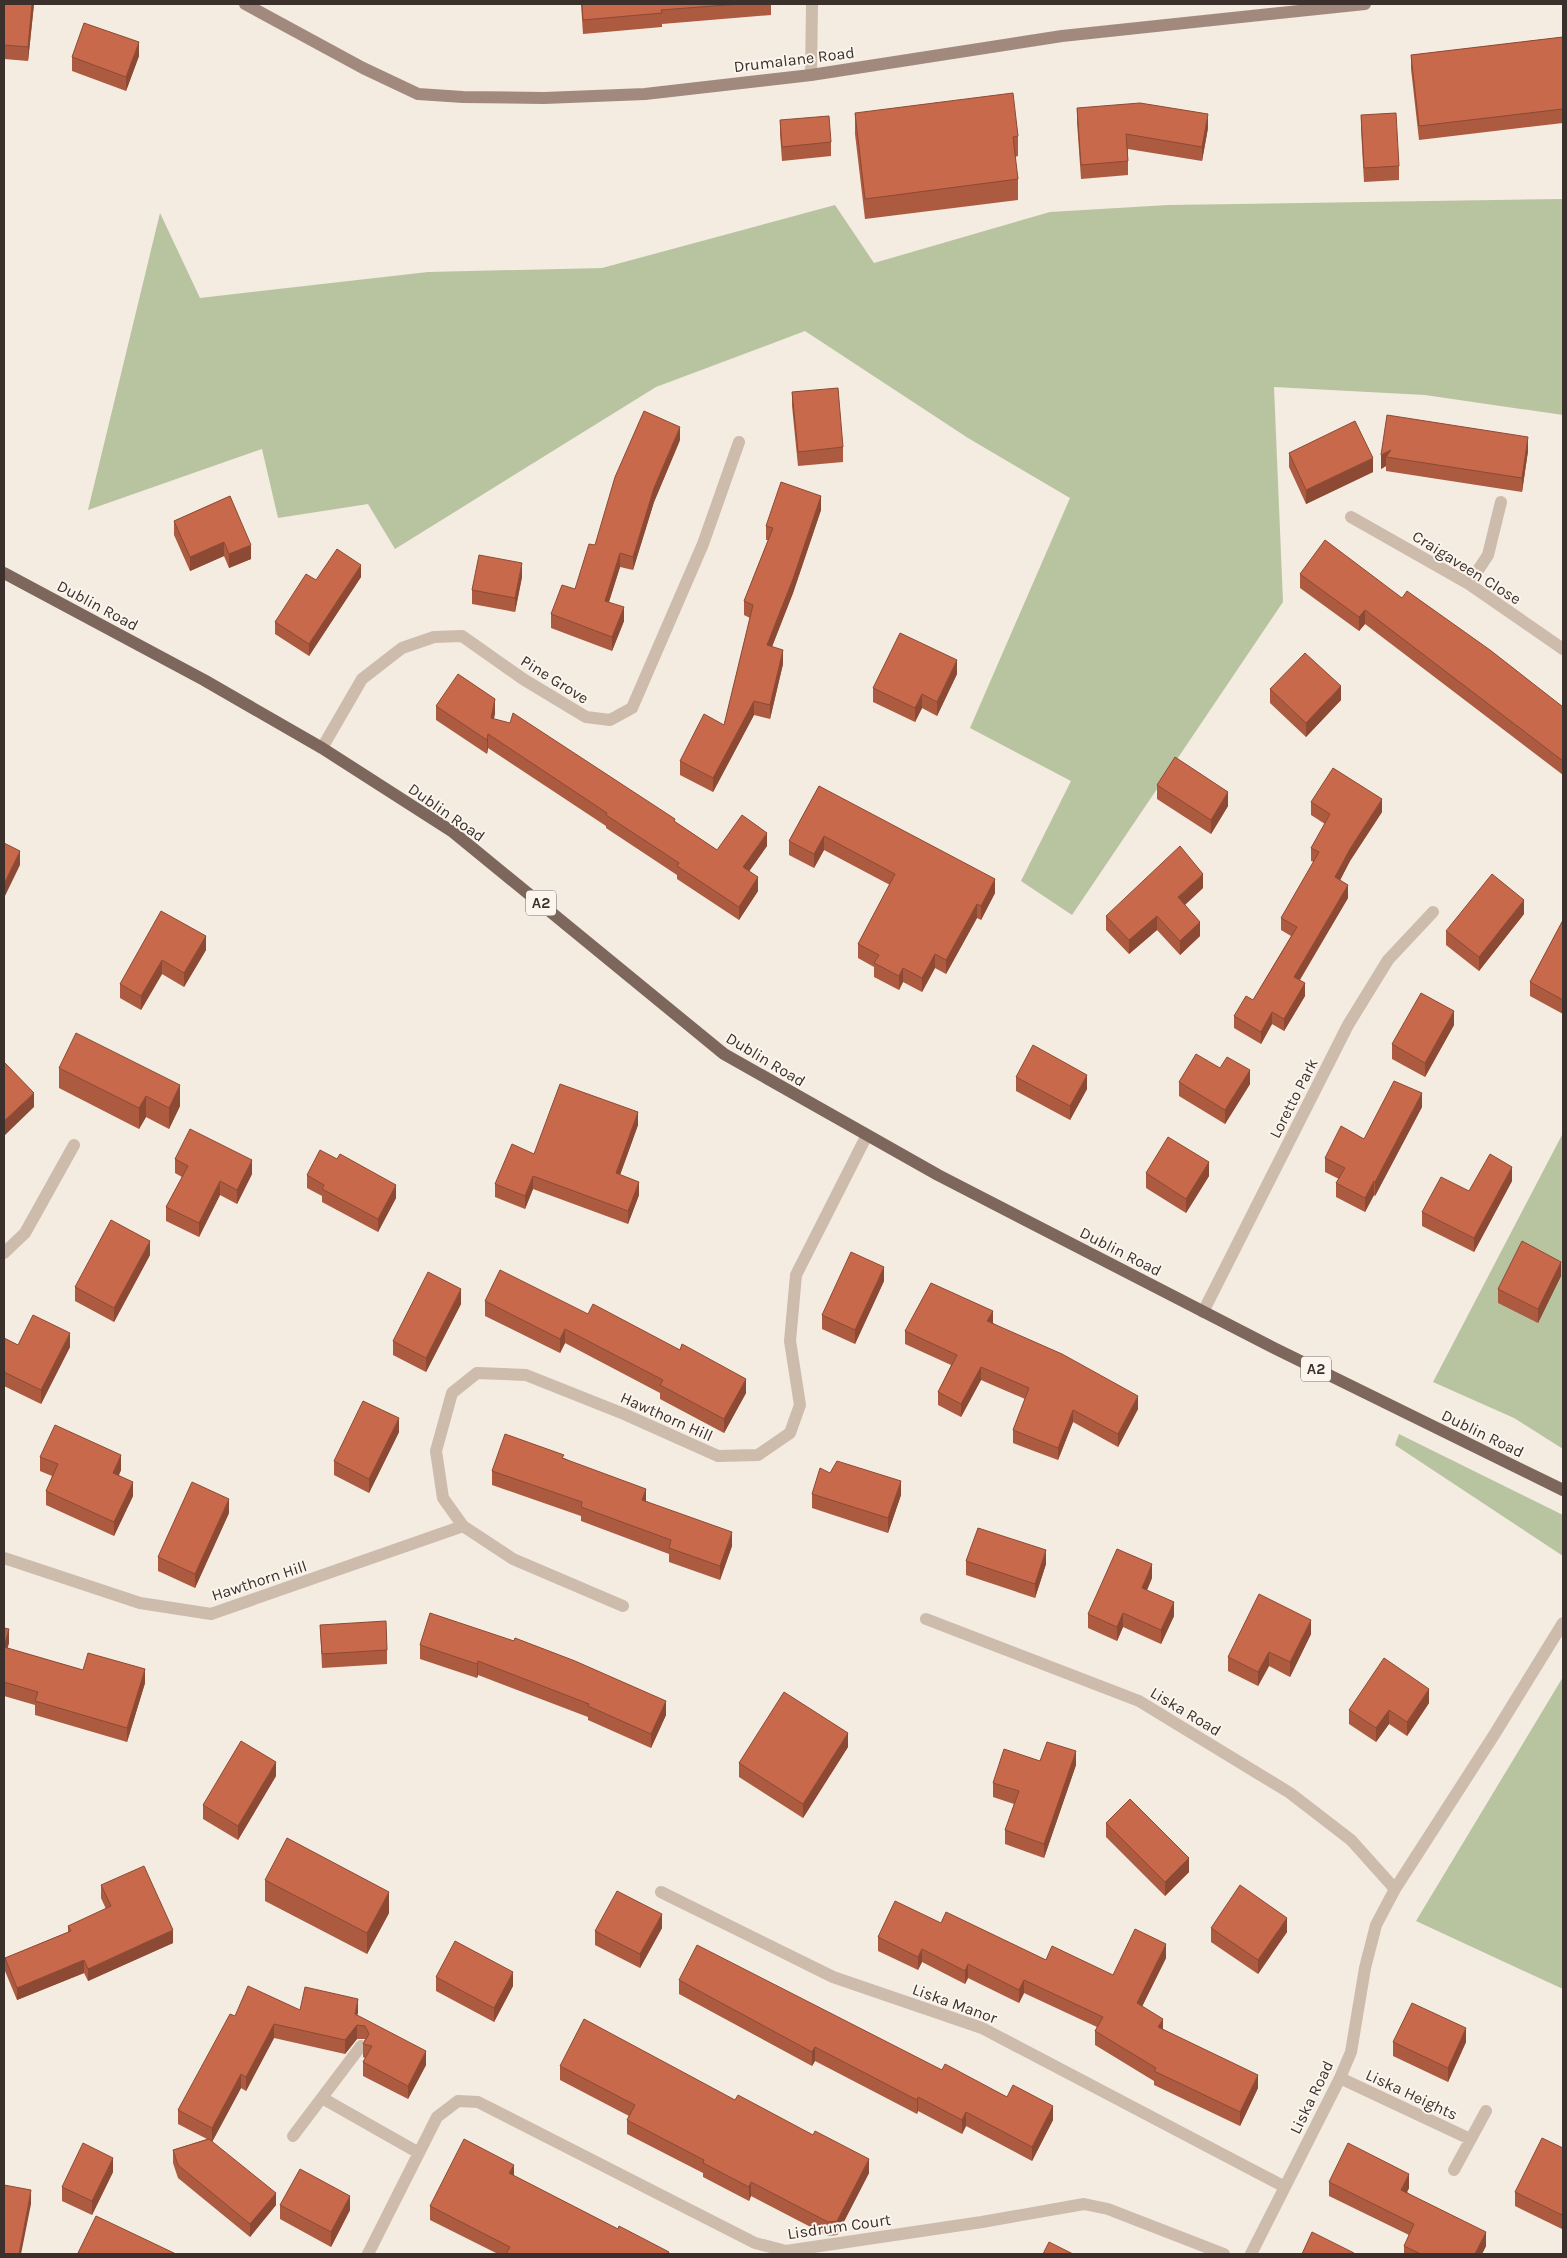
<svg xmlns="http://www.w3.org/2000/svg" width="1567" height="2258" viewBox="0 0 1567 2258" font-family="Karla,sans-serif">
<rect width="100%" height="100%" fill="#f4ebe1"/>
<path fill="#b8c4a0" d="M1563,199V415L1425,395L1274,387L1283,602L1072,915L1021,881L1071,781L970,728L1070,498L968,438L805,331L656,387L395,549L368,504L278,518L262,449L88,510L160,213L200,298L428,272L602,268L835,205L874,263L1050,212L1168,205Z
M1563,1133V1449L1514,1418L1433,1382Z
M1399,1434L1563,1515V1556L1395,1445Z
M1563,1677V1989L1416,1921Z"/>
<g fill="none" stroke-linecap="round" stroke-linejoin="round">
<path stroke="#cdbbac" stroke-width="12" d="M811,75L812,4
M1351,517L1469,584L1563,649
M1469,584L1488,555L1501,502
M322,748L362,679L402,648L434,637L462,636L523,679L586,717L610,720L632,708L703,544L739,442
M4,1253L25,1233L74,1145
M1203,1312L1348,1025L1388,960L1433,912
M4,1558L140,1603L211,1614L463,1526
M623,1606L513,1559L463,1526L443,1498L436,1451L452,1393L477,1373L526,1375L624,1414L718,1456L758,1455L790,1433L800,1405L790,1341L796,1275L867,1135
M926,1619L1139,1701L1290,1793L1351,1840L1395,1889
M661,1892L833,1977L982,2028L1285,2187
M1340,2078L1470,2139
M322,2098L419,2153
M293,2136L361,2046
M1454,2170L1486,2111
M368,2254L437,2117L458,2101L478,2102L755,2243L786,2251L982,2222L1084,2204L1108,2209L1224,2254
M1251,2254L1340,2078L1351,2052L1365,1968L1376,1925L1395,1889L1494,1735L1563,1623"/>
<path stroke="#a18a7d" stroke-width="12" d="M245,4L363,68L418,94L463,97L544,98L645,94L811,75L1062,36L1365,4"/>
<path stroke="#7d675c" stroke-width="12" d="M4,573L204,680L322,748L453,832L724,1054L938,1175L1274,1348L1563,1490"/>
</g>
<path fill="#ac5a40" d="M4,4H34L28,61L4,59Z
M581,4H771V15L662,24V27L583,34Z
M1563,37V123L1419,140L1411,69V55Z
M139,56L126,91L72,71V57Z
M1077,108L1208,128L1202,161L1128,149V175L1081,179L1077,122Z
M855,113L1018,136V156L1015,157L1018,179V200L865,219L855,134Z
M1361,115L1399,166V180L1364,182L1361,129Z
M780,120L831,142V156L782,161L780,134Z
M792,392L843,447V462L798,466L792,406Z
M1387,415L1528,451L1522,492L1386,471V466L1381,469Z
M680,440L654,502L633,570L620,567L609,602L624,621L612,651L551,628V614L575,589L595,545Z
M1289,453L1373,472L1306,504L1289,467Z
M230,496L251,559L229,568L224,556L190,571L174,535V521Z
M821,510L793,593L772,647L783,664L770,719L754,715L713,792L680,775V761L724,725L750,618L744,615V601L768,540H766V526Z
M1300,574L1402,598L1563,707V775L1365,624L1359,631L1300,588Z
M361,577L309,656L275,634V622L316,580Z
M522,577L515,612L472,604V590Z
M957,674L937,716L922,708L915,722L873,702V688Z
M1270,689L1341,700L1306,737L1270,703Z
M436,706L495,713L494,719L675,822L717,850L767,846L749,871L758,891L739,920L677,879V875L606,828V826L488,748L487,754L436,720Z
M1157,785L1228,806L1211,834L1157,799Z
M819,786L995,893L981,920L977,918L946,974L935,968L922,992L903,982L899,990L874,977V967L858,958V944L890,885L824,850L814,868L789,855V841Z
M1311,802L1382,812L1350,861L1340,880L1348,898L1300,980L1305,996L1284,1031L1272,1024L1261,1044L1234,1028V1016L1253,1000L1291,936L1281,930V918L1314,862L1311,861V848L1325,824L1311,815Z
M1203,888L1185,905L1200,936L1180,955L1157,930L1129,954L1106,930V916Z
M1524,914L1479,971L1446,945V931Z
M1563,920V1014L1530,996V982Z
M206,936V950L184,987L162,974L141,1010L120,998V984Z
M1454,1025L1425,1077L1392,1059V1044Z
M59,1068L180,1106L169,1129L146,1117L139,1129L59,1088Z
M1016,1077L1087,1089L1070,1120L1016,1091Z
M1179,1082L1250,1084L1225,1124L1179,1096Z
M1422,1107L1375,1196L1374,1195L1365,1212L1336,1197V1183L1339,1179L1325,1172V1158L1364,1139Z
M638,1125L620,1175L639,1195L628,1224L533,1189L525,1209L495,1197V1184L534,1154Z
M175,1159L252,1174L237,1204L220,1195L199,1237L166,1221V1207L182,1177L175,1173Z
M1146,1173L1209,1176L1186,1213L1146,1188Z
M307,1175L396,1198L378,1232L322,1202V1196L307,1188Z
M1512,1181L1474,1252L1422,1226V1212L1469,1191Z
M150,1255L114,1322L75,1301V1287Z
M1561,1276L1538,1323L1498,1303V1289Z
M884,1281L855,1344L822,1329V1315Z
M485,1301L588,1314L680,1350L746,1393L724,1433L660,1399V1393L565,1343L560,1353L485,1316Z
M461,1304L426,1372L393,1355V1341Z
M993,1323L1138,1409L1118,1447L1073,1422L1058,1460L1013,1443V1430L1025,1399L981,1380L961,1417L938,1405V1392L951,1365L905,1344V1331Z
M4,1338L18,1345L70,1347L41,1404L4,1386Z
M399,1432L369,1493L334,1475V1461Z
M40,1457L121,1470L119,1475L133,1496L114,1536L46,1505V1491L52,1476L40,1471Z
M564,1458L732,1546L720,1580L669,1562V1554L581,1521V1516L492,1485V1471Z
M830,1473L901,1495L888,1533L812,1508V1494Z
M229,1513L195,1588L158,1571V1557Z
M966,1561L1046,1564L1035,1598L966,1575Z
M1152,1578L1147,1590L1174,1616L1161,1644L1123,1627L1117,1641L1088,1628V1614Z
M320,1625L387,1650V1664L322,1668Z
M4,1628L9,1643L7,1648L83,1670L145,1683L127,1742L35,1715V1705L4,1696Z
M1311,1634L1290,1677L1269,1666L1258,1686L1228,1671V1657Z
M514,1641L666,1715L651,1748L588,1720V1717L478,1675L477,1678L420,1659V1645Z
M1429,1703L1407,1736L1389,1724L1376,1742L1349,1724V1710Z
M848,1747L803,1818L739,1777V1763Z
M1040,1761L1076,1765L1044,1858L1005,1844V1830L1014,1804L993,1797V1783Z
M276,1776L238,1840L203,1819V1805Z
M1106,1823L1189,1872L1165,1896L1106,1837Z
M265,1880L389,1913L367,1954L265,1901Z
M101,1885L173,1943L88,1981L84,1973L17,2000L5,1971V1958L68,1932V1926L106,1909L101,1898Z
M941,1923L1046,1960L1113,1975L1166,1958L1142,2006L1163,2029L1258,2088L1240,2126L1154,2085V2081L1095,2045V2031L1097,2027L1024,1993L1019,2003L968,1978L965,1984L922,1962L918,1970L878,1951V1937Z
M662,1928L640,1968L595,1945V1931Z
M1211,1928L1287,1932L1258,1974L1211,1942Z
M436,1977L513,1986L494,2022L436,1991Z
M679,1980L942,2070L1007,2097L1053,2120L1032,2161L966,2126L962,2134L918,2111L917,2114L815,2061L812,2066L679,1994Z
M300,2010L358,2012L357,2015L426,2065L408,2099L363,2076V2062L365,2058L363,2057V2044L365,2039H357L345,2054L274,2038L246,2091L241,2088L212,2142L276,2205L250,2237L178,2178L173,2163V2150L207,2139L178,2124V2110L235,2016Z
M1393,2042H1466L1448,2082L1393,2056Z
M560,2066L869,2173L837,2235L828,2236L751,2196L749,2201L703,2177V2173L627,2134V2120L629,2116L560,2080Z
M1563,2148V2227L1562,2229L1515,2206V2192Z
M113,2172L92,2215L62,2201V2187Z
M514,2176L618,2229L669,2254H498L430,2220V2206Z
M1329,2182L1409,2188L1407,2192L1486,2246L1482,2254H1404V2246L1409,2235L1329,2196Z
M280,2205L350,2210L331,2247L280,2219Z"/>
<path fill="#8c4a34" d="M32,4H34L28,61V47Z
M139,42V56L126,91V77Z
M1208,114V128L1202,161V147Z
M680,427V440L654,502L633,570V557L654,488Z
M1528,437V451L1522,492V478Z
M1391,450L1386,457V466L1381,469V455Z
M1373,458V472L1306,504V490Z
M821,496V510L793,593L767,659V645Z
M224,542V556L190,571V557Z
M251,545V559L229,568V554Z
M620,553V567L605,614V601Z
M522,563V577L515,612V598Z
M361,565V577L309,656V644Z
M624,607V621L612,651V637Z
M1365,610V624L1359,631V617Z
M783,650V664L770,719V705Z
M957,660V674L937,716V702Z
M1341,686V700L1306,737V723Z
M922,694V708L915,722V708Z
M495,699V713L491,732V718Z
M754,701V715L713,792V778Z
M488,734V748L487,754V740Z
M1228,792V806L1211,834V820Z
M1382,799V812L1350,861L1335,890V877L1350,849Z
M767,833V846L743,880V867Z
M824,836V850L814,868V854Z
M20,851V865L4,898V884Z
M1203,874V888L1178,911V897Z
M758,877V891L739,920V907Z
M995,879V893L981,920V906Z
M1348,885V898L1294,989V977Z
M1524,900V914L1479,971V957Z
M977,904V918L946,974V960Z
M1157,916V930L1129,954V940Z
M1200,922V936L1180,955V941Z
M206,936V950L184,987V973Z
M935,954V968L922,992V978Z
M162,960V974L141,1010V996Z
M903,968V982L899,990V976Z
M1305,983V996L1284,1031V1019Z
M1454,1011V1025L1425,1077V1063Z
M1272,1012V1024L1261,1044V1032Z
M1250,1070V1084L1225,1124V1110Z
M1087,1075V1089L1070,1120V1106Z
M180,1085V1106L169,1129V1108Z
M34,1093V1107L4,1136V1121Z
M1422,1093V1107L1375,1196V1182Z
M146,1096V1117L139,1129V1108Z
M638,1112V1125L616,1186V1173Z
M252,1160V1174L237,1204V1190Z
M1209,1162V1176L1186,1213V1199Z
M1512,1167V1181L1474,1252V1238Z
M533,1176V1189L525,1209V1196Z
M220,1181V1195L199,1237V1223Z
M1374,1181V1195L1365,1212V1198Z
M639,1182V1195L628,1224V1211Z
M396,1185V1198L378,1232V1219Z
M150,1241V1255L114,1322V1308Z
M1561,1262V1276L1538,1323V1309Z
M884,1267V1281L855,1344V1330Z
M461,1289V1304L426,1372V1358Z
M993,1311V1324L987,1321Z
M565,1329V1343L560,1353V1339Z
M70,1333V1347L41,1404V1390Z
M981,1367V1380L961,1417V1404Z
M746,1379V1393L724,1433V1419Z
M1138,1396V1409L1118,1447V1434Z
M1073,1410V1422L1058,1460V1448Z
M399,1418V1432L369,1493V1479Z
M121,1455V1470L113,1487V1473Z
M901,1481V1495L888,1533V1518Z
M133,1482V1496L114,1536V1522Z
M646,1489V1503L642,1500Z
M229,1499V1513L195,1588V1574Z
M732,1532V1546L720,1580V1566Z
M1046,1550V1564L1035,1598V1584Z
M1152,1564V1578L1142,1602V1588Z
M1174,1602V1616L1161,1644V1630Z
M1123,1613V1627L1117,1641V1627Z
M1311,1620V1634L1290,1677V1662Z
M9,1629V1643L4,1661V1647Z
M1269,1652V1666L1258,1686V1672Z
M478,1661V1675L477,1678V1664Z
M145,1669V1683L127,1742V1728Z
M1429,1689V1703L1407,1736V1722Z
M666,1701V1715L651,1748V1734Z
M1389,1710V1724L1376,1742V1728Z
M848,1733V1747L803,1818V1804Z
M1076,1751V1765L1044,1858V1844Z
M276,1762V1776L238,1840V1826Z
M1189,1858V1872L1165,1896V1882Z
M389,1892V1913L367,1954V1933Z
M662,1914V1928L640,1968V1954Z
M1287,1918V1932L1258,1974V1960Z
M173,1930V1943L88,1981V1969Z
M1166,1944V1958L1137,2017V2003Z
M922,1949V1962L918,1970V1957Z
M84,1960V1973L17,2000V1988Z
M968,1964V1978L965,1984V1971Z
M513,1972V1986L494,2022V2008Z
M1024,1980V1993L1019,2003V1990Z
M358,1999V2012L355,2027V2014Z
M1163,2019V2032L1158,2027Z
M274,2024V2038L246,2091V2077Z
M357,2025V2039L345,2054V2040Z
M1466,2028V2042L1448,2082V2068Z
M815,2047V2061L812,2066V2052Z
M426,2051V2065L408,2099V2086Z
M241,2074V2088L212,2142V2128Z
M1258,2075V2088L1240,2126V2112Z
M918,2097V2111L917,2114V2100Z
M1053,2106V2120L1032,2161V2147Z
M966,2112V2126L962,2134V2120Z
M113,2158V2172L92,2215V2201Z
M869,2159V2173L837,2235V2221Z
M514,2165V2179L509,2173Z
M1409,2174V2188L1401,2204V2190Z
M751,2182V2196L749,2201V2187Z
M31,2190V2204L21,2254H19Z
M276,2193V2205L250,2237V2224Z
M350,2196V2210L331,2247V2232Z
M1563,2213V2227L1562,2229V2215Z
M1486,2232V2246L1482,2254H1475Z"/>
<path fill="#c8694b" stroke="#8c4a34" d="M4,4H32L28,47L4,45Z
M582,4H739L661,10L662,13L583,20Z
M84,23L139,42L126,77L72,57Z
M1563,37V109L1419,126L1411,55Z
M1013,93L1018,136L1013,137L1018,179L865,199L855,113Z
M1140,103L1208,114L1202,147L1126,134L1128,161L1081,165L1077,108Z
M1396,113L1399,166L1364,168L1361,115Z
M829,116L831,142L782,147L780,120Z
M838,388L843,447L798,452L792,392Z
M644,411L680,427L654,488L633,557L620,553L605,601L624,607L612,637L551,614L562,585L575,589L589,544L595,545L615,477Z
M1387,415L1528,437L1522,478L1386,457L1391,450L1381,455Z
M1355,421L1373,458L1306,490L1289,453Z
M781,482L821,496L793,579L767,645L783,650L770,705L754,701L713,778L680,761L704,714L724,725L753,605L744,601L773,528L766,526Z
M230,496L251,545L229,554L224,542L190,557L174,521Z
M1325,540L1402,598L1407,591L1490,650L1563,707V761L1365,610L1359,617L1300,574Z
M337,549L361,565L309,644L275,622L306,574L316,580Z
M479,555L522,563L515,598L472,590Z
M900,633L957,660L937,702L922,694L915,708L873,688Z
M1305,653L1341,686L1306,723L1270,689Z
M458,674L495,699L491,718L510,723L513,713L675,819L674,821L717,850L742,815L767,833L743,867L758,877L739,907L677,866L679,863L606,815L607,813L488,734L487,740L436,706Z
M1175,757L1228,792L1211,820L1157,785Z
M1333,768L1382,799L1350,849L1335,877L1348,885L1294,977L1305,983L1284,1019L1272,1012L1261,1032L1234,1016L1246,996L1253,1000L1297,927L1281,918L1319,852L1311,848L1330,814L1311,802Z
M819,786L995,879L981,906L977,904L946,960L935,954L922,978L903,968L899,976L874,963L879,955L858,944L895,874L824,836L814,854L789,841Z
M4,843L20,851L4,884Z
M1180,846L1203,874L1178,897L1200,922L1180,941L1157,916L1129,940L1106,916Z
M1492,874L1524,900L1479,957L1446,931Z
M161,911L206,936L184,973L162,960L141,996L120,984Z
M1563,920V1000L1530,982Z
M1421,993L1454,1011L1425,1063L1392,1044Z
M76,1033L180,1085L169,1108L146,1096L139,1108L59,1068Z
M1033,1045L1087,1075L1070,1106L1016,1077Z
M1196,1054L1220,1068L1227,1057L1250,1070L1225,1110L1179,1082Z
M4,1062L34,1093L4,1121Z
M1394,1081L1422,1093L1375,1182L1374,1181L1365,1198L1336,1183L1345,1168L1325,1158L1341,1126L1364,1139Z
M560,1084L638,1112L616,1173L639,1182L628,1211L533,1176L525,1196L495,1184L512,1144L534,1154Z
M190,1129L252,1160L237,1190L220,1181L199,1223L166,1207L188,1166L175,1159Z
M1168,1137L1209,1162L1186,1199L1146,1173Z
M320,1150L337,1159L340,1154L396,1185L378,1219L322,1189L324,1185L307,1175Z
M1490,1154L1512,1167L1474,1238L1422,1212L1441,1177L1469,1191Z
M111,1220L150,1241L114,1308L75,1287Z
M1522,1241L1561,1262L1538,1309L1498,1289Z
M851,1252L884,1267L855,1330L822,1315Z
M500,1270L588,1314L593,1304L680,1350L682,1344L746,1379L724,1419L660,1385L663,1380L565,1329L560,1339L485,1301Z
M428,1272L461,1289L426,1358L393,1341Z
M931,1283L993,1311L987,1321L1062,1354L1138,1396L1118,1434L1073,1410L1058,1448L1013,1430L1029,1388L981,1367L961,1404L938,1392L957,1355L905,1331Z
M33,1315L70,1333L41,1390L4,1372V1338L18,1345Z
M363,1401L399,1418L369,1479L334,1461Z
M55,1425L121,1455L113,1473L133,1482L114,1522L46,1491L58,1464L40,1457Z
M505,1434L564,1455L562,1458L646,1489L642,1500L732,1532L720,1566L669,1548L671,1540L581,1507L582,1502L492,1471Z
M837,1461L901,1481L888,1518L812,1494L820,1468L830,1473Z
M192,1482L229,1499L195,1574L158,1557Z
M978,1528L1046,1550L1035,1584L966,1561Z
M1117,1549L1152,1564L1142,1588L1174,1602L1161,1630L1123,1613L1117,1627L1088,1614Z
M1259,1594L1311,1620L1290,1662L1269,1652L1258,1672L1228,1657Z
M430,1613L514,1641L515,1638L575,1661L666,1701L651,1734L588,1706L589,1704L478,1661L477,1664L420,1645Z
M386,1621L387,1650L322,1654L320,1625Z
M4,1628L9,1629L4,1647L83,1670L88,1653L145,1669L127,1728L35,1701L38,1692L4,1682Z
M1384,1658L1429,1689L1407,1722L1389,1710L1376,1728L1349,1710Z
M784,1692L848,1733L803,1804L739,1763Z
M241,1741L276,1762L238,1826L203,1805Z
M1047,1742L1076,1751L1044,1844L1005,1830L1019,1791L993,1783L1004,1749L1040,1761Z
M1130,1799L1189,1858L1165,1882L1106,1823Z
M287,1838L389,1892L367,1933L265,1880Z
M144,1866L173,1930L88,1969L84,1960L17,1988L5,1958L71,1931L68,1926L111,1906L101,1885Z
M1240,1885L1287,1918L1258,1960L1211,1928Z
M617,1891L662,1914L640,1954L595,1931Z
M895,1901L941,1923L946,1912L1046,1960L1052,1946L1113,1975L1135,1929L1166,1944L1137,2003L1163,2019L1158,2027L1258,2075L1240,2112L1154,2071L1156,2068L1095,2031L1103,2017L1024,1980L1019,1990L968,1964L965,1971L922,1949L918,1957L878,1937Z
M455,1941L513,1972L494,2008L436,1977Z
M697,1945L942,2070L945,2064L1007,2097L1013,2085L1053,2106L1032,2147L966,2112L962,2120L918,2097L917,2100L815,2047L812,2052L679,1980Z
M248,1986L300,2010L305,1987L358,1999L355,2014L426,2051L408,2086L363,2062L372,2046L363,2044L369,2034L365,2026L357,2025L345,2040L274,2024L246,2077L241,2074L212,2128L178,2110L230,2014L235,2016Z
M1412,2003L1466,2028L1448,2068L1393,2042Z
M584,2019L735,2100L738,2095L813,2135L815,2131L869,2159L837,2221L828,2222L751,2182L749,2187L703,2163L704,2160L627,2120L635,2105L560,2066Z
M1542,2138L1563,2148V2213L1562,2215L1515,2192Z
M209,2139L276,2193L250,2224L178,2165L173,2150Z
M464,2139L514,2165L509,2173L618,2229L619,2226L669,2252L668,2254H506L510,2247L430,2206Z
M83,2143L113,2158L92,2201L62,2187Z
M1348,2143L1409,2174L1401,2190L1486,2232L1475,2254H1421L1404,2246L1414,2224L1329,2182Z
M300,2169L350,2196L331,2232L280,2205Z
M4,2185L31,2190L19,2254H4Z
M96,2216L176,2254H82L78,2253Z
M1312,2232L1354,2253L1353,2254H1302Z
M1049,2242L1073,2254H1043Z"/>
<g text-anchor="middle" stroke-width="4" stroke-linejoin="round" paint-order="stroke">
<g fill="#fbf5ee" stroke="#756b66" stroke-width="1">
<rect x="526" y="890.5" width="30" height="25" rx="4"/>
<rect x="1301" y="1356.5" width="30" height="25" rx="4"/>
</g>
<g font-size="15" font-weight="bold" fill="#3b302b">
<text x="541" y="908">A2</text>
<text x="1316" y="1374">A2</text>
</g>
<g font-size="16" fill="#3b302b" stroke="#fbf5ee">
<text transform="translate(794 59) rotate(-7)" y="6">Drumalane Road</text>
<text transform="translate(1467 567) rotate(32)" y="6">Craigaveen Close</text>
<text transform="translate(98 605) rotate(28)" y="6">Dublin Road</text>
<text transform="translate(555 679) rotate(32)" y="6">Pine Grove</text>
<text transform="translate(447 812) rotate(35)" y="6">Dublin Road</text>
<text transform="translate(766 1059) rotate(31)" y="6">Dublin Road</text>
<text transform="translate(1293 1098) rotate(-63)" y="6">Loretto Park</text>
<text transform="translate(1121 1251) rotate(27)" y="6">Dublin Road</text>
<text transform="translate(667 1416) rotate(24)" y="6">Hawthorn Hill</text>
<text transform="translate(1483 1433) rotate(26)" y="6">Dublin Road</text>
<text transform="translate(259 1580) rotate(-18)" y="6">Hawthorn Hill</text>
<text transform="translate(1186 1711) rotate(31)" y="6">Liska Road</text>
<text transform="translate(955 2003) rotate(20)" y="6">Liska Manor</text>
<text transform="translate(1412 2094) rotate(25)" y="6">Liska Heights</text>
<text transform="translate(1311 2097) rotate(-64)" y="6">Liska Road</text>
<text transform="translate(839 2226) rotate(-8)" y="6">Lisdrum Court</text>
</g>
</g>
<rect width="1567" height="2258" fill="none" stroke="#3b302b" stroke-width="10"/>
</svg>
